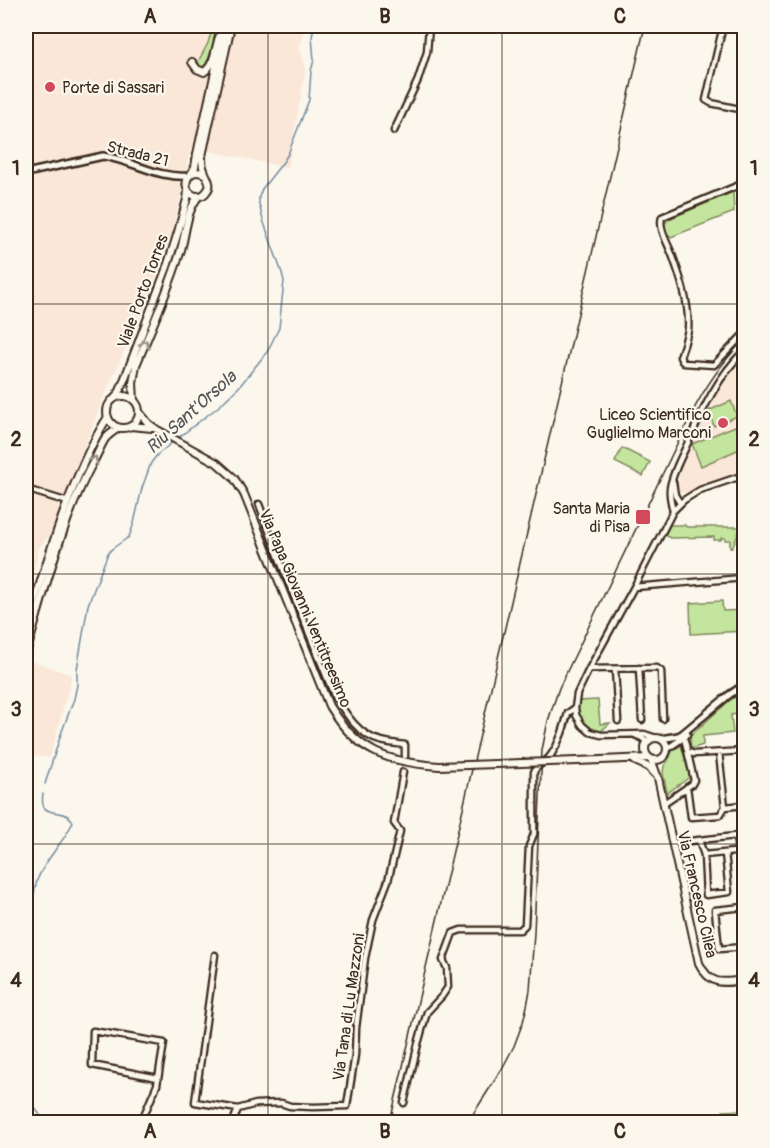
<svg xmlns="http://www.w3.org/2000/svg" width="770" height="1148" viewBox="0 0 770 1148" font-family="Pangolin,sans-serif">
<rect width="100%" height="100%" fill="#fbf7ec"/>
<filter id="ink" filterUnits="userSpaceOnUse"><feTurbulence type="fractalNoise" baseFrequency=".0167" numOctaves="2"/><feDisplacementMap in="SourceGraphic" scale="12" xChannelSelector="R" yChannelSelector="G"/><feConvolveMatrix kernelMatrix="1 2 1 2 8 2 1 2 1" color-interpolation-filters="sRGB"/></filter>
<g filter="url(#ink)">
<path fill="#fae7d8" d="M26,26H304L299,50L306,67L288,168L191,147L173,231L146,304L103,398L53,531L39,548L26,610Z
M744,358V471L686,493L678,492L680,467L725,379Z
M27,659L72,675L50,757L26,756V664Z"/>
<path fill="#c4e59e" stroke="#80885e" stroke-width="1.5" d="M213,26H217L208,64L203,68L200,67L198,62L208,43Z
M733,192L734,212L671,237L668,236L664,224L669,219Z
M731,401L737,416L714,426L708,411Z
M735,426L744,447L701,466L692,444Z
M622,448L650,462L643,476L615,462Z
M670,525H685L686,527H741L732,548H730V540H725V538H721V540H714V537L670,538L665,535Z
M722,601L723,611L744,610V631L691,634L690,603Z
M744,692V713L731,715L733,733L703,736V745L691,749L690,736L730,700Z
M598,700L600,724L610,723L601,731C583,727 578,720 578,701Z
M681,745L690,777L667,793L663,773L664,766L669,759L673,750Z
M744,1110V1122H723V1111Z
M694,1116L695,1122H612L617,1118Z"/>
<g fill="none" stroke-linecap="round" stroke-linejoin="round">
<path stroke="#738ca0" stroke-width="1.5" d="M178,438L218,407L239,387L267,352L279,328L284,281L282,273L263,220L259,204V197L262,189L283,162L288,154L309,100L311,71L314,60L312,37L314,26
M45,784L61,734L74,699L77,685V669L88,605L108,553L113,548L129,537L134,523L142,488L151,463L157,455L174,441
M26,938C27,932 29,926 30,920C33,906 33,891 38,878C47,857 64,842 73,822C65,805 38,822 43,794
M26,995C31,1021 33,1048 26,1073
M26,1085C29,1091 28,1094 30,1099C32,1108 41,1112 42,1121L40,1122"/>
<defs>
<path id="minor" d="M723,26L706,100L711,103L744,110
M394,131L418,80L427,52L429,26
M744,183L662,217C658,229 669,245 673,257C681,279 690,306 688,330C686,339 683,349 680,357L682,361L684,363L714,365L744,334
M26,295H30L26,324
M673,482L675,495L680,503
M26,489L68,502
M259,504L287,579L334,695C345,713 359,736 381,741C389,743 398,744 405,745V756
M673,511C671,503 669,496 670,488C672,475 679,461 685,449C701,414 716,378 744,351
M634,587L744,578
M639,668L642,720
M589,669L657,668L661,671L663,719
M615,669L618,721
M635,735L642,738L647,742
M656,738L644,734L601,735L590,732L582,725L576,715L575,708L577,694L589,669L634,587L673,511L684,500L700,490L744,475
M688,752L694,754L744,751
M719,753L725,807
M687,787L691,817L720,815L725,807
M664,803L692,784L694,780L684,737
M725,807L744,805
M699,840L736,836L738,852
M672,843L699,840L704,855L744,851
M704,855L706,895L729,892L725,853
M744,907L715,910L719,949L744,947
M215,955L195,1102L238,1109L233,1122
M404,1103L418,1044L427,1012L442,996L448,987L447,968L443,960L453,933L461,930H520L525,925L529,846L534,834V772C537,764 546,763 551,755C560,742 564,728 568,713L575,708
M238,1109L256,1104L281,1103L290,1106L313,1107L347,1106L355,1055L356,1028L365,958L373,920L388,881L400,831L394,823L403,772
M141,1122L157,1085L164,1043L93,1031L92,1065L158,1078"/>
<path id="tertiary" d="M26,173L103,156C132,160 158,179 189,176
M661,739L678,736L682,734L729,695L744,685
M667,749L683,738L687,734"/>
<path id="secondary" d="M192,62L197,69L204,72C218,62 214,40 224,26
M191,174L195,167L197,154L225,26
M206,175C184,162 179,197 199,196C202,196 205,194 207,191C213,184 206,177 204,170C202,166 202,161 202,156L231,26
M107 412a16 16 0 1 1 32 0a16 16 0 1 1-32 0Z
M115,398L120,391L167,267L178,232L187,199L188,191
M134,400L133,383L136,365C152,328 168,291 180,253C186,235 186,210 199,196
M139,412L149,424L156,429L217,463L234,478L244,494L329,706C358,753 387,762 439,766
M131,426L152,428
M26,632C40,582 55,532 75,483C84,461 94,438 108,417
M26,654C45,590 61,523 92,464C97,456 100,447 105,439C109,434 114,431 119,428
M645 749a11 11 0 1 1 22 0a11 11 0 1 1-22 0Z
M651,759L658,778L699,963C710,986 722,983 744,980
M577,761L649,758
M635,761L648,767L656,775"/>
</defs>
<use href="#minor" stroke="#3b2a1e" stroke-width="9"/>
<use href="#tertiary" stroke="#3b2a1e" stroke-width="10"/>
<use href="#secondary" stroke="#3b2a1e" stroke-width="10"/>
<use href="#minor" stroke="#fbf7ec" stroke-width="4.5"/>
<use href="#tertiary" stroke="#fbf7ec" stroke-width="5"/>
<use href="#secondary" stroke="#fbf7ec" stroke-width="6"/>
<path stroke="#3b2a1e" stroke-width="1.5" d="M390,1122L645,26
M468,1122L502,1069L514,1046L523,1022L527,1006L530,990L534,933L542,750L548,721L559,688L691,415C705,387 722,362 744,340"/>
<defs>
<path id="secondary-bridge" d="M439,766L577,761"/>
</defs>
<use href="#secondary-bridge" stroke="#3b2a1e" stroke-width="10" stroke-linecap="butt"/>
<use href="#secondary-bridge" stroke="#fbf7ec" stroke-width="6"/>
</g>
<defs><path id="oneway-chevron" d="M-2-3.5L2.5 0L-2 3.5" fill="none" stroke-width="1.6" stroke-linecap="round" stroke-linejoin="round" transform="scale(1.5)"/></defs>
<g stroke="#9b9085">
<use href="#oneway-chevron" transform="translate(145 344) rotate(-68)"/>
<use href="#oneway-chevron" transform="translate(94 460) rotate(-62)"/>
</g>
</g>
<path fill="none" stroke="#3b2a1e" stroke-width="1.5" stroke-opacity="0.55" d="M268,26V1122M502,26V1122M26,304H744M26,574H744M26,844H744"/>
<g fill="#d1495b" stroke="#fbf7ec" stroke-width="2">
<circle cx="50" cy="87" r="6"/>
<circle cx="723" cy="423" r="6"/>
<rect x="635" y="509" width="16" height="16" rx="3"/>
</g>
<g text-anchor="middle" stroke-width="4.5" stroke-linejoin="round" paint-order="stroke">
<g font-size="16" fill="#3b2a1e" stroke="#fbf7ec" text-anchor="end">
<text x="62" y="93" text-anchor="start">Porte di Sassari</text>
<text x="711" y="420">Liceo Scientifico<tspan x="711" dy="18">Guglielmo Marconi</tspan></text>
<text x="630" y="514">Santa Maria<tspan x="630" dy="18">di Pisa</tspan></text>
</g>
<g font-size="16" fill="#3b2a1e" stroke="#fbf7ec">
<text transform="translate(138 153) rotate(14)" y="6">Strada 21</text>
<text transform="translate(142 291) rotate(-70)" y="6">Viale Porto Torres</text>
<text transform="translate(306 608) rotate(67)" y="6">Via Papa Giovanni Ventitreesimo</text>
<text transform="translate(698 894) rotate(77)" y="6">Via Francesco Cilea</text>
<text transform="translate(348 1007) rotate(-82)" y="6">Via Tana di Lu Mazzoni</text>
</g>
<g font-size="18" font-style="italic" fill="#525354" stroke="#fbf7ec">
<text transform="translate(191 412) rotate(-42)" y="6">Riu Sant'Orsola</text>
</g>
</g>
<rect width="770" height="1148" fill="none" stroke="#fbf7ec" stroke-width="66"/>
<rect x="33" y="33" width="704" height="1082" fill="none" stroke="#3b2a1e" stroke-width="2"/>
<g font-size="20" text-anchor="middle" font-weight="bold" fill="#3b2a1e">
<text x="150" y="23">A</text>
<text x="385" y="23">B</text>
<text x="620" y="23">C</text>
<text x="16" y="175">1</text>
<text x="754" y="175">1</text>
<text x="16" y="446">2</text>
<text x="754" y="446">2</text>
<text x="16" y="716">3</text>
<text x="754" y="716">3</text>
<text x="16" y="987">4</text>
<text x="754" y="987">4</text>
<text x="150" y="1138">A</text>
<text x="385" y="1138">B</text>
<text x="620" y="1138">C</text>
</g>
</svg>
